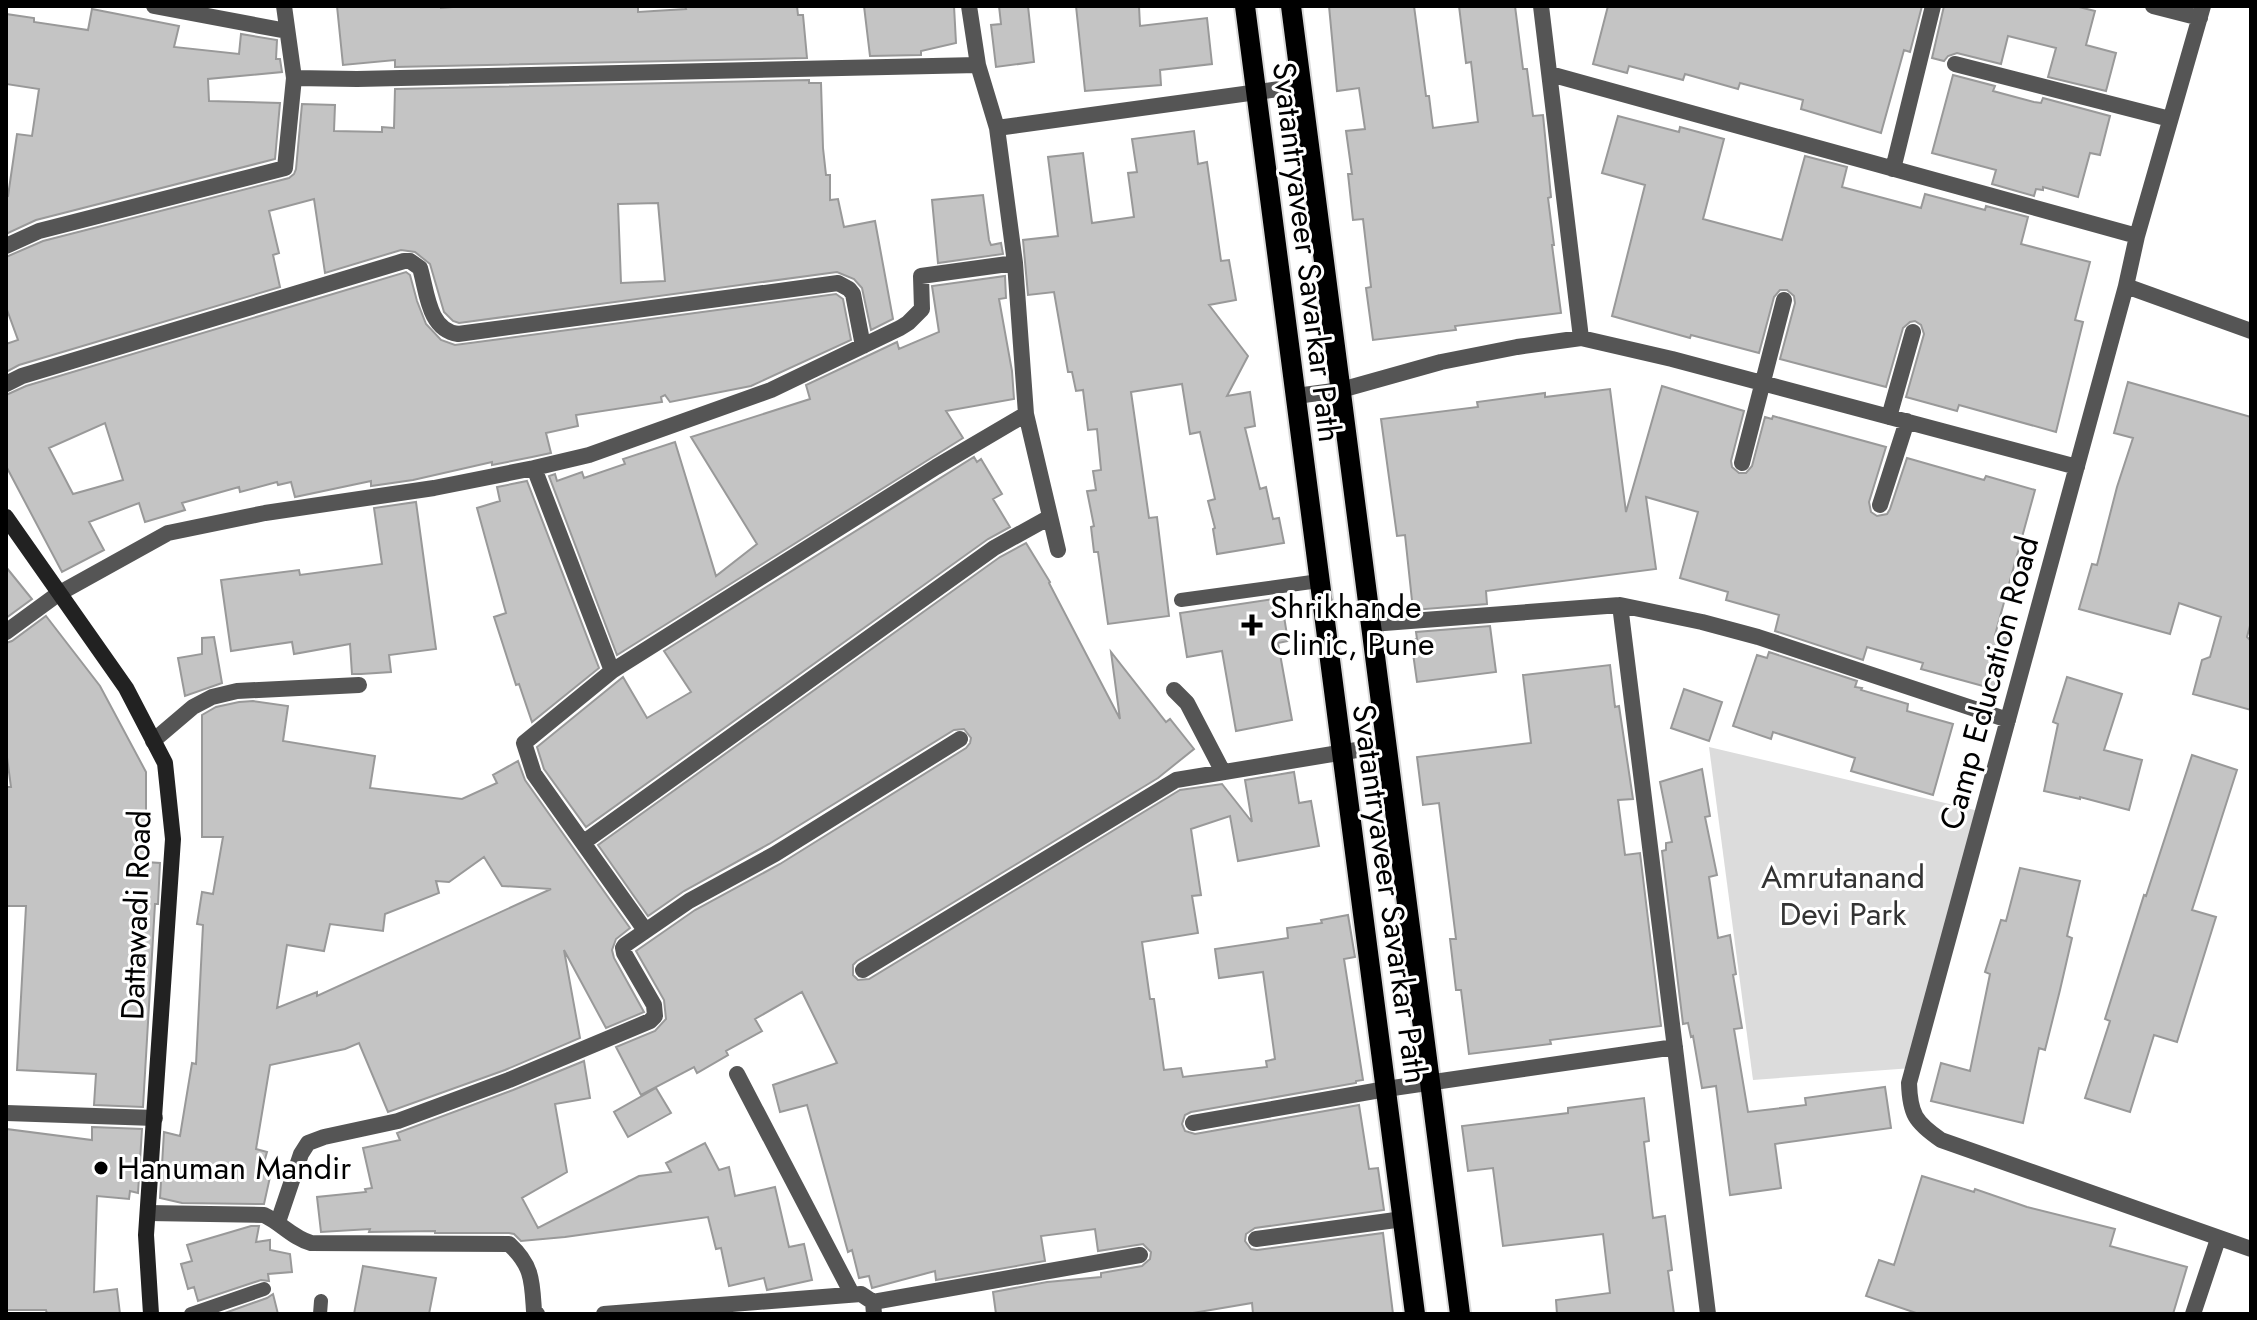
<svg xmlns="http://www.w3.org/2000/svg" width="2257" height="1320" viewBox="0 0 2257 1320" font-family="Jost,sans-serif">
<rect width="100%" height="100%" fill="#fff"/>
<path fill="#dcdcdc" d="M1709,747L1983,812L1912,1068L1753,1080Z"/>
<path fill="#c4c4c4" stroke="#999" stroke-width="2" fill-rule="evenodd" d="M337,6H441V8L466,6H638V12L686,9L685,6H797L798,15H803L807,58L395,67V60L343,65Z
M864,6H954L956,43L921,51V55L870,56Z
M999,6H1028L1034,62L996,67L991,25L1001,24Z
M1076,6H1139L1140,26L1207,18L1212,64L1160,70L1161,85L1085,91Z
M1329,6H1414L1426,96H1429L1433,128L1478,122L1471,62L1466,63L1459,6H1515L1523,69H1527L1533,116L1543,115L1551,197L1548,198L1554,245H1552L1561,313L1455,326L1456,330L1373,340L1366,288L1371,287L1363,219L1353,220L1348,174H1352L1346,131L1365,129L1359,88L1337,91Z
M1608,6H1922L1910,52L1904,50L1881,133L1801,109L1803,100L1740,83L1738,89L1685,74L1683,80L1629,66L1627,73L1593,64Z
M1944,6H2075L2095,11L2086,45L2116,53L2106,91L2048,77L2056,48L2008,36L2001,64L1957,53L1948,56L1944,61L1932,58Z
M92,9L179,26L174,47L239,54L241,34L277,40L276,59H280L282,72L208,79L209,101L280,103L275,159L36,220L6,234V197L8,196L17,134L32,136L39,89L6,84V14L34,18V22L88,30Z
M1953,75L1995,86L1993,91L2034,102L2041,103L2043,98L2110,116L2100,155L2090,153L2078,197L2043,187V190L2036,189L2034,196L1992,184L1996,170L1932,153Z
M809,80V83H821L823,148L826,175H830V200L838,199L844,227L875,221L893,319L871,330L862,288L854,279L837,272L459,323L453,321L444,312L430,264L415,252L401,250L325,273L314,199L269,211L279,253L273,255L280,287L19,365L6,372V344L18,340L6,307V257L43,241L289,178L294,174L296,169L302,104L335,105L334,131L382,132V127L394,128L395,89ZM658,203L665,281L621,283L618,204Z
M1618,116L1679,132L1680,127L1724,139L1703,219L1782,240L1805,156L1847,167L1842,187L1921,208L1925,194L1985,210L1986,206L2028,217L2021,244L2090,262L2075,320L2083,322L2056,432L1959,405L1957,411L1906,397L1924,334L1921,325L1915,321L1910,322L1903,328L1886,387L1780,359L1795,303L1794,296L1787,290H1780L1774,297L1759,353L1691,335L1690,338L1612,316L1645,185L1602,173Z
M1194,131L1198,164L1207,162L1221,261L1229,260L1236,300L1209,305L1248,356L1227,396L1250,392L1255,426L1245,428L1260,489L1266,487L1273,519L1279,518L1284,543L1217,554L1213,529L1215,528L1208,501L1215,499L1200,432L1190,434L1182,384L1131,392L1149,518L1157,517L1169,616L1108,624L1098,552H1094L1091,527L1094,526L1087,491L1096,490L1093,471L1101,470L1097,429L1088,430L1083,390L1076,391L1072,372H1068L1054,292L1028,295L1023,240L1058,236L1048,157L1083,153L1092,223L1134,217L1128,173L1137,172L1132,139Z
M983,195L989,240L991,245L1001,243L1003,254L938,263L932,200Z
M406,272L410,275L417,301L426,324L441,340L455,345L836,294L843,299L851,340L751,386L670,402L665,395L661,397L662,402L576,415L578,426L546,433L551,453L532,457L492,465V462L413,480L371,486V481L295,497L291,482L278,485L277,482L240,492L239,487L182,503L185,510L145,522L139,503L89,522L104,550L62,572L6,466V395L26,386ZM105,423L123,480L73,494L49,448Z
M1005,276L1006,298L999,299L1012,371L1014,399L946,411L963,438L617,655L549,476L555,474L557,481L582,472L584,478L625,464L623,459L675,442L716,576L757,544L691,437L810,399L806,385L897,342L899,349L939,332L932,286Z
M2128,382L2251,417V622L2247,637L2251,641V710L2193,694L2202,660L2210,657L2221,617L2179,603L2170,634L2079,609L2092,564L2097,565L2117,487L2133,438L2114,433Z
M1662,386L1744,411L1731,461L1732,467L1739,473H1746L1752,466L1765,417L1772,419L1773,416L1886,447L1869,502L1871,512L1877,516L1887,514L1890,509L1907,458L1984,480L1986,476L2035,490L1995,635L2008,639L1994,689L1921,669L1923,663L1867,647L1863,660L1775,631L1779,615L1726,600L1728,592L1680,578L1698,512L1646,497L1656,569L1486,591L1487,604L1413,610L1405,535L1397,536L1381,419L1478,407L1477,402L1545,393V397L1610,389L1626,512Z
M974,457L977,462L981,459L1002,494L993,499L1010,527L988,539L586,827L544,769L537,747L623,677L647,718L691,692L664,651Z
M527,481L599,668L532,722L519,684L516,685L494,617L506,613L477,508L500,501L497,487Z
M416,502L436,649L389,655L391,672L361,674H352L350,644L294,654L292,642L231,651L221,580L299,570L300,575L382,564L374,508Z
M1026,543L1050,582L1049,583L1120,719L1111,652L1166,722L1170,719L1194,749L1158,778L857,961L853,965V975L858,980L869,979L1180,790L1222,784L1252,822L1245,780L1294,772L1299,803L1311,801L1319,846L1238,861L1230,816L1191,829L1201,895L1192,896L1198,933L1142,942L1150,999H1154L1164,1070L1181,1068L1183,1077L1267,1067L1266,1061L1275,1059L1263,972L1219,978L1215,949L1288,938L1287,928L1322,923L1321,920L1348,915L1355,957L1344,959L1363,1080L1356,1081V1083L1191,1112L1185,1115L1182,1124L1185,1131L1195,1134L1359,1105L1369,1169L1378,1168L1384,1210L1255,1228L1246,1234L1245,1241L1251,1249L1257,1250L1383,1233L1393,1314H1253L1252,1303L1187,1314H996L993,1292L1047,1282L1101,1277V1273L1142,1266L1150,1259L1151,1252L1143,1244L1098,1251L1095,1229L1041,1236L1045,1261L936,1280L935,1271L872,1288L869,1276L859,1278L852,1250L848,1252L807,1105L780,1112L773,1085L837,1063L802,992L755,1019L762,1031L726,1051L728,1055L697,1073L694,1067L641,1095L616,1047L655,1031L666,1019L664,1000L636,951L695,910L780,864L966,748L970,743L971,738L964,729L954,730L769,844L684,891L648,916L598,845L1000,557Z
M6,567L32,599L6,618Z
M1281,598L1288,641L1278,643L1292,720L1236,731L1222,651L1187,657L1180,613Z
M46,616L100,686L146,772V862L160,863L158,904H155L143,1107L94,1105L96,1074L17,1070L26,906H6V787H11L6,750V643L12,641Z
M1490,626L1496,672L1417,682L1411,639H1417L1416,632Z
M214,637L222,683L185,696L178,658L202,654V638Z
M1769,652L1857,681L1855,687L1862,688L1861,690L1908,704L1907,711L1953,724L1933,795L1851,771L1855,758L1773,732L1771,739L1733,726L1757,655L1767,658Z
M1610,665L1615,707L1619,706L1633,799L1618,800L1625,855L1640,853L1661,1026L1550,1040L1551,1044L1469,1054L1461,990H1456L1450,939H1456L1439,803L1423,805L1417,757L1531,743L1523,675Z
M2067,677L2122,694L2104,750L2142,760L2129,810L2080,797V799L2044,791L2058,724L2053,722Z
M1684,689L1722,702L1709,741L1671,728Z
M253,701L288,706L283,741L375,756L370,788L462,799L497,783L493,775L518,761L525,780L630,928L616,939L612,950L614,958L644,1012L606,1028L564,950L580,1038L505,1070L388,1112L359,1043L345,1049L270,1065L256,1149L267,1152L263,1166L272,1168L264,1204L182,1203L160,1198L164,1132L180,1136L192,1063L196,1064L203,925L197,924L202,892L213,894L223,837H202V715L216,707L239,702ZM484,857L502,886L551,889L317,996V992L277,1008L287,945L324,951L330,924L383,931L385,914L439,893L436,881L449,882Z
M2192,755L2237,770L2192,910L2216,917L2177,1042L2154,1035L2130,1112L2085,1098L2110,1021L2105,1019L2144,895L2146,896Z
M1702,769L1710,816L1705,817L1717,875L1709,877L1718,938L1730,935L1736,974L1733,975L1742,1028L1734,1029L1748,1112L1806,1105L1805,1098L1885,1087L1891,1128L1775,1144L1781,1188L1730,1195L1716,1086L1702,1088L1693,1036L1691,1037L1688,1023L1683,1024L1662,851L1666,850V843L1672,842L1660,782Z
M2020,868L2080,881L2067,936L2072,938L2060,990L2045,1050L2039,1048L2023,1123L1931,1101L1941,1063L1970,1071L1990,974L1985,972L2001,920L2006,921Z
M584,1061L590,1098L555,1104L567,1172L522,1198L538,1228L639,1176L671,1172L666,1163L705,1143L719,1170L729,1167L735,1196L775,1187L789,1247L804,1244L812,1280L767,1290L764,1278L729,1286L721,1248L716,1249L708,1217L565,1237L521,1241L514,1234L509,1233H435V1231L369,1232L370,1229L321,1232L317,1197L366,1192L365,1189L372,1188L363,1148L400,1140L397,1133L513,1090Z
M656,1088L671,1113L628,1137L614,1112Z
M1644,1098L1649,1141L1644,1142L1653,1218L1665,1216L1672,1270L1668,1271L1674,1314H1557L1556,1300L1610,1293L1603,1234L1503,1246L1493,1168L1468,1171L1462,1126L1568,1113V1108Z
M92,1127L142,1129L138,1193L130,1191L129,1199L97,1196L94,1292L117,1289L120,1314H47L46,1310H6V1129L92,1140Z
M1922,1176L1974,1192L1975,1189L2027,1207L2115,1229L2110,1246L2187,1267L2173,1314H1919L1866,1296L1879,1260L1894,1265Z
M251,1226H259L256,1242L270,1240V1250L290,1254L292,1272L268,1274L269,1281L261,1280L198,1301L194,1287L188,1289L181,1264L192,1261L187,1245Z
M363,1266L436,1278L429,1314H354Z
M273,1294L278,1314H222L267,1298Z"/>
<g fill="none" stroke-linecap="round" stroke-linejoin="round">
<defs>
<path id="primary" d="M1245,6L1415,1314
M1291,6L1460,1314"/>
</defs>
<use href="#primary" stroke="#dbdbdb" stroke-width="24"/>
<path stroke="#555" stroke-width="14" d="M1181,600L1319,581
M191,1314L264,1289
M320,1314L321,1301"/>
<path stroke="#555" stroke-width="16" d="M154,6L287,31
M969,6L978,65L997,128L1015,263L1026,414L1058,550
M1541,6L1581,338
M2153,6L2200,18
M2203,6L2137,236L2126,286L1909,1083C1910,1114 1915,1122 1941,1140L2251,1249
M1955,64L2170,119
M1550,74L2137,236
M294,78L357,79L978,65
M997,128L1301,86
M1893,169L1933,6
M6,246L39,231L285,168L294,78L284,6
M2126,286L2251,331
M6,384L22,376L404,261H410L420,268C427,291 428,330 458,334L838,283L849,289L853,294L863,346
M1296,396L1341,390L1441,362L1517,347L1581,338L1672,359L2077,467
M1889,417L1913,332
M1742,463L1784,300
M534,468L612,671
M1880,505L1907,421
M1620,605L1708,1314
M1371,624L1620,605L1702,622L1758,637L2008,720
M6,632L58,594L168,533L265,513L434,488L534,468L589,455L771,390L900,328L908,323L922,309L921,276L1015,263
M1174,690L1187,703L1223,772
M153,741L193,707L212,697L237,691L359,685
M584,842L994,548L1050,517
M645,930L534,774L524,743L612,671L936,467L1026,414
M863,970L1176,780L1387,745
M737,1074L852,1294
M6,1113L155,1118
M1193,1123L1386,1089L1675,1047
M148,1213L264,1215C281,1223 293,1238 311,1243L509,1244C533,1266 532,1282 534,1311L537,1314
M278,1222L301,1154L308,1143L324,1137L398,1121L509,1080L650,1021L655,1016L654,1005L624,953L623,948L625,945L689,901L775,854L960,739
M1256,1239L1403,1219
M873,1302L1140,1255
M604,1314L861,1294L873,1302L874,1314
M2193,1314L2218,1239"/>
<path stroke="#222" stroke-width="16" d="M6,517L126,688L165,763L173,839L146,1235L151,1314"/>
<use href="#primary" stroke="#000" stroke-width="20"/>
</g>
<g fill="#000" stroke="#fff" stroke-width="3">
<path d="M1248 613h8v8h8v8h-8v8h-8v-8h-8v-8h8z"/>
<circle cx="101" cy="1168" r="8"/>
</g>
<g text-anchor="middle" stroke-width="6" stroke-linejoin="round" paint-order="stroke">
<g font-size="32" fill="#000" stroke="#fff">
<text transform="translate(1307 252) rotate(83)" y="11">Svatantryaveer Savarkar Path</text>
<text transform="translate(1989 683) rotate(-75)" y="11">Camp Education Road</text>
<text transform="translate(1390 894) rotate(82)" y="11">Svatantryaveer Savarkar Path</text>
<text transform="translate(136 915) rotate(-88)" y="11">Dattawadi Road</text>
</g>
<g font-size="32" fill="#000" stroke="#fff" text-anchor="start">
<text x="1270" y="618">Shrikhande<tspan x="1270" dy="37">Clinic, Pune</tspan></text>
<text x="117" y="1179">Hanuman Mandir</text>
</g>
<g font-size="32" fill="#333" stroke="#fff">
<text x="1843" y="888">Amrutanand<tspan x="1843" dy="37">Devi Park</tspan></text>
</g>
</g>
<rect width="2257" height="1320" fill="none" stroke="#000000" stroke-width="16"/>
</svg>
